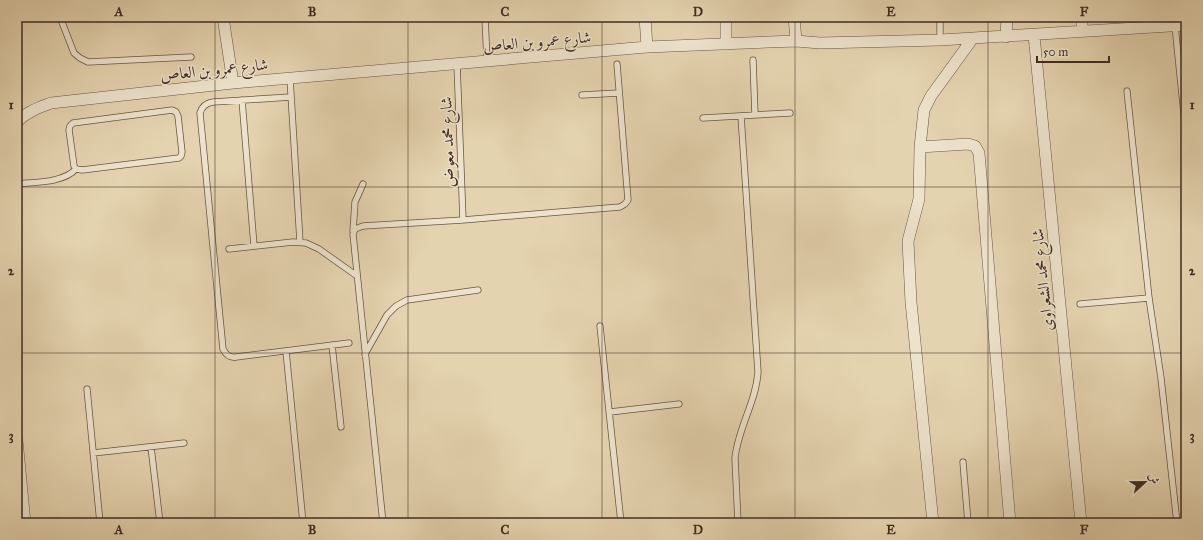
<svg xmlns="http://www.w3.org/2000/svg" width="1203" height="540" viewBox="0 0 1203 540" font-family="'IM FELL Great Primer',Amiri,serif">
<rect width="100%" height="100%" fill="#e4d3af"/>
<filter id="stains"><feTurbulence type="fractalNoise" baseFrequency=".005" numOctaves="4"/><feColorMatrix values="0 0 0 0 .2 0 0 0 0 .09 0 0 0 0 .02 0 0 0 .5 -.17"/></filter>
<radialGradient id="worn" r=".72"><stop offset=".6" stop-color="#630" stop-opacity="0"/><stop offset="1" stop-color="#630" stop-opacity=".3"/></radialGradient>
<g fill="none" stroke-linecap="round" stroke-linejoin="round">
<defs>
<path id="service" d="M60,17L74,53L80,58L88,62L191,57
M485,17L487,61
M940,17V40
M1175,26L1186,134
M753,60L755,115
M457,64L463,220
M290,78L300,242
M1127,91L1149,298L1161,378L1177,523
M582,95L619,93
M291,97L213,102C206,103 202,106 200,113L223,349C226,355 230,358 236,357L349,343
M242,100L254,246
M172,110L176,112L178,116L182,152L181,156L179,158L82,170L76,169L74,166L69,130L70,126L73,123Z
M703,118L790,113
M17,184C35,182 63,183 76,169
M353,231L355,202L363,184
M229,249L293,242L306,243L319,249L357,276
M1080,304L1149,298
M600,326L621,523
M332,345L341,427
M286,351L303,523
M365,354L387,315L396,306L407,300L478,290
M87,389L100,523
M610,412L679,404
M151,447L160,523
M93,453L184,443
M963,462L968,523
M383,523L353,234L355,229L363,226L463,220L620,207L625,204L628,200L617,64
M738,523L735,458C738,428 756,402 758,372L741,116"/>
<path id="minor" d="M223,17L233,83
M645,17L647,47
M726,17V44
M794,17L796,41
M1082,17V32
M1034,35L1081,523
M1006,37L1007,17
M17,122C26,112 38,108 51,103L233,83L647,47L796,41L820,43L940,40L1186,25
M920,147L968,144L975,146L979,153L1010,523
M17,440L25,523
M933,523L911,302L908,241L919,199L920,147L924,110L931,96L973,38"/>
</defs>
<use href="#service" stroke="#685645" stroke-width="7"/>
<use href="#minor" stroke="#685645" stroke-width="12"/>
<use href="#service" stroke="#ede2cb" stroke-width="5.5"/>
<use href="#minor" stroke="#ede2cb" stroke-width="11"/>
</g>
<path fill="none" stroke="#3f2c22" stroke-width="1" stroke-opacity="0.55" d="M215,17V523M408,17V523M602,17V523M795,17V523M988,17V523M17,187H1186M17,353H1186"/>
<g text-anchor="middle" stroke-width="3" stroke-linejoin="round" paint-order="stroke">
<g font-size="16" fill="#3f2c22" stroke="#ede2cb">
<text transform="translate(537 41) rotate(-5)" y="6">شارع عمرو بن العاص</text>
<text transform="translate(214 69) rotate(-6)" y="6">شارع عمرو بن العاص</text>
<text transform="translate(447 142) rotate(-92)" y="6">شارع محمد معوض</text>
<text transform="translate(1042 280) rotate(-96)" y="6">شارع محمد الشعراوى</text>
</g>
</g>
<rect width="1203" height="540" fill="none" stroke="#e4d3af" stroke-width="44"/>
<g transform="translate(1145 482) rotate(68)" stroke="#ede2cb" stroke-width="3" paint-order="stroke">
<path d="M0-3L7 15L0 10L-7 15Z" fill="#3f2c22"/>
<text y="-6" font-size="11" font-weight="bold" text-anchor="middle" fill="#3f2c22">ش</text>
</g>
<path d="M1037 56v6h72v-6" fill="none" stroke="#3f2c22" stroke-width="2"/>
<text x="1043" y="56" font-size="12" fill="#3f2c22" stroke="#ede2cb" stroke-width="3" paint-order="stroke">50 m</text>
<rect x="22" y="22" width="1159" height="496" fill="none" stroke="#3f2c22" stroke-width="1.5"/>
<g font-size="13" text-anchor="middle" font-weight="bold" fill="#3f2c22">
<text x="119" y="16">A</text>
<text x="312" y="16">B</text>
<text x="505" y="16">C</text>
<text x="698" y="16">D</text>
<text x="891" y="16">E</text>
<text x="1084" y="16">F</text>
<text x="11" y="109">1</text>
<text x="1192" y="109">1</text>
<text x="11" y="275">2</text>
<text x="1192" y="275">2</text>
<text x="11" y="440">3</text>
<text x="1192" y="440">3</text>
<text x="119" y="534">A</text>
<text x="312" y="534">B</text>
<text x="505" y="534">C</text>
<text x="698" y="534">D</text>
<text x="891" y="534">E</text>
<text x="1084" y="534">F</text>
</g>
<rect width="100%" height="100%" filter="url(#stains)"/>
<rect width="100%" height="100%" fill="url(#worn)"/>
</svg>
